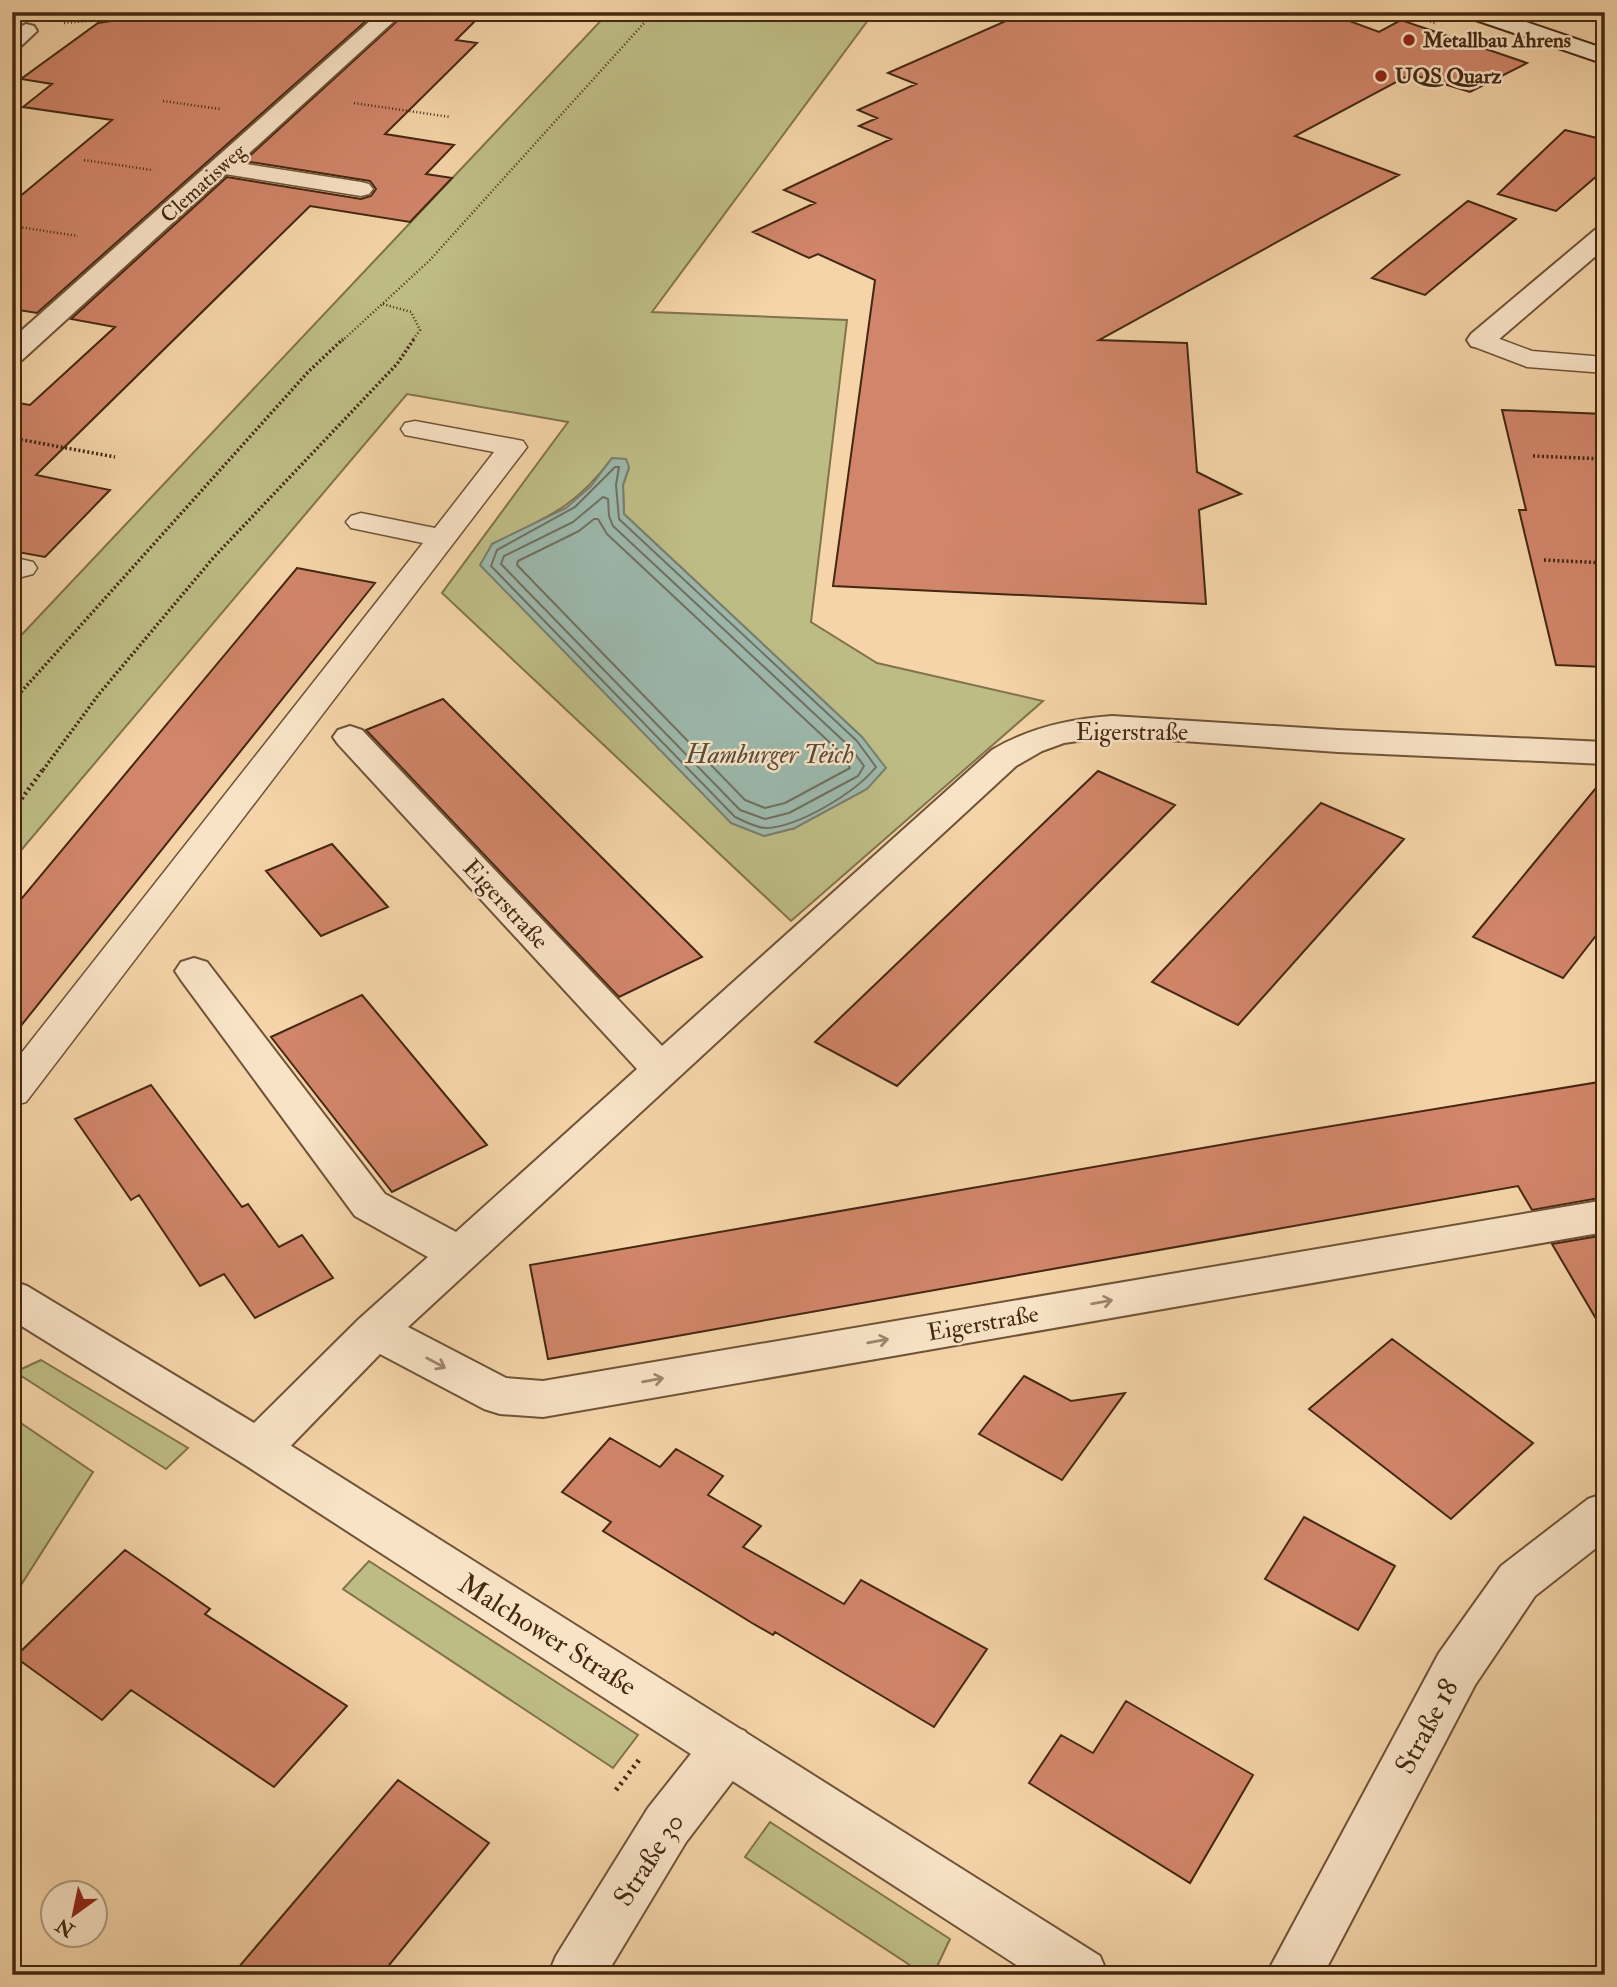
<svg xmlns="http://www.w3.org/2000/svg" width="1617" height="1987" viewBox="0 0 1617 1987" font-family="'IM FELL Double Pica',serif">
<rect width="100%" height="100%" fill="#f4d4a8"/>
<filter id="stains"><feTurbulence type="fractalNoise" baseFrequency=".00286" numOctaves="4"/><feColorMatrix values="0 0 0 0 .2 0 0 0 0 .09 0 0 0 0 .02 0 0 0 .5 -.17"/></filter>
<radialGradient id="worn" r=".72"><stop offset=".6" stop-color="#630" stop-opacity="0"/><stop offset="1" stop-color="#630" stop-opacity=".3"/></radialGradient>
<path fill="#bebc85" stroke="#81724b" stroke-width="2" fill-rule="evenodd" d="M609,12H874L652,312L847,320L811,622L877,663L1043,701L791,921L442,593L568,422L407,394L12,861V645ZM612,458L629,468L623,485L624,514L862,737L795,828L764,836L731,823L492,544C547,517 574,509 612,458Z
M41,1360L188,1448L166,1469L15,1372Z
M12,1417L93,1472L12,1599Z
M369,1561L638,1735L613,1768L343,1589Z
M770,1822L950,1939L933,1975H925L745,1857Z"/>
<path fill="#9cb8ac" stroke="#797e6e" stroke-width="2" d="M612,458L626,459L629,467L623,485L624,514L862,737L886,768L867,789L795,828L764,836L731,823L480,565L492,544L566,508L591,486Z"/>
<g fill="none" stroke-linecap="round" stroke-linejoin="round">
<path stroke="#70705e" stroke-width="2" d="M615,467H619L616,485L619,519L857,741L876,767C856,792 799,827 766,828C756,828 744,821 735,817L491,566L497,550L575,507Z
M603,497L608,499L609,516L613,526L850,747L864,766L858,776L789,813L765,819L740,810L501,564L504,556L573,522Z
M594,519H598L607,534L842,754L850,768L785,803L765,808L745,800L517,565L518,561L579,531Z"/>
</g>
<path fill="#d1856a" stroke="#442811" stroke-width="2" d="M112,12H376L37,313L12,309V203L112,120L23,107L52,84L21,79L98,23L112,21Z
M407,12H484L456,40L477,43L385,134L454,145L426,174L452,178L410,222L310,206L36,475L110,490L45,557L12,551V402L30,405L115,327L71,319L227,177L361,199L371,196L376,189L370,181L244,161Z
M1026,12H1325L1379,32L1401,20L1527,63L1470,92L1411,74L1295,136L1399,175L1099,340L1187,343L1197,472L1241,494L1199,510L1206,604L833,586L875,280L818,254L809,258L753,232L815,203L784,190L891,139L859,126L877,118L858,110L916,84L888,73Z
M1565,130L1605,140V169L1556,211L1498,194Z
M1468,201L1516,219L1425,295L1372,278Z
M1502,410L1605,414V667L1556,665L1519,510H1526Z
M297,568L375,583L12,1037V910Z
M443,699L556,812L702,957L619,997L366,730Z
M1098,771L1175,805L897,1086L815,1042Z
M1605,777V924L1563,978L1473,937Z
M1321,803L1404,839L1238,1025L1152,982Z
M332,844L388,907L321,936L266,871Z
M362,995L487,1145L392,1192L271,1037Z
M1605,1081V1197L1532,1210L1518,1186L548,1359L530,1265L1260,1138Z
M151,1085L242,1207L248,1204L279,1247L302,1235L333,1278L255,1318L224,1274L200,1286L139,1195L131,1200L75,1119Z
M1605,1235V1334L1552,1244Z
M1392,1339L1533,1443L1451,1519L1309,1409Z
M1024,1376L1071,1401L1125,1393L1062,1480L979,1434Z
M610,1438L660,1467L676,1449L723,1476L708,1495L761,1526L743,1547L844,1604L861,1580L987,1649L934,1727L775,1632L773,1635L752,1623L603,1531L611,1522L562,1492Z
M1304,1517L1395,1566L1358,1630L1265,1579Z
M125,1550L210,1609L205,1614L347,1706L274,1787L131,1690L102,1720L15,1657Z
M1126,1701L1253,1775L1190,1883L1029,1783L1061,1735L1093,1753Z
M398,1780L489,1843L381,1975H232Z"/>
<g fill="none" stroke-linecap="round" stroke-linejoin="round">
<defs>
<path id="service" d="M220,160L361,182L369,184L373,189L369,194L361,196L212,172L208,167L212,162Z
M1481,332L1532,351L1605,357V373L1527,367L1472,346L1468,340L1472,334Z
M415,421L513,439L523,441L527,447L26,1102L12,1106V1065L423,543L351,528L346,522L351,516L361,513L435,528L494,452L405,435L401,429L405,423Z
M12,557L33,562L37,568L33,574L22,577L12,575Z"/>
<path id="minor" d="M380,12H404L22,360L12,362V339Z
M26,24L34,26L37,31L20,47L12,49V31Z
M1605,226V248L1491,346L1481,348L1471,346L1467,340L1471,334L1596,229Z
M1112,716L1338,730L1605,742V764L1338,752L1112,736L1064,743L1042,751L1016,766L408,1327L506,1378L543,1381L1605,1200V1232L543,1417L500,1414L484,1409L380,1354L274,1463L258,1468L242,1463L235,1449L242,1435L359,1319L428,1257L355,1216L181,980L175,971L181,962L194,958L207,962L385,1194L456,1232L637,1069L338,744L333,737L338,730L350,726L362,730L662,1046L992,750C1029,728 1069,719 1112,716Z
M1605,1493V1541L1535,1596L1475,1685L1323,1975H1266L1439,1653L1501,1566L1588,1499Z
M727,1724L745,1731L753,1748L745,1765L686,1842L606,1975H548L556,1956L648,1808L709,1731Z"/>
<path id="tertiary" d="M12,1281L27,1286L274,1435L1100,1956L1108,1975H1032L242,1463L12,1320Z"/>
<path id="secondary" d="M1464,12H1497L1605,49V64L1467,17Z"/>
</defs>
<use href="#service" stroke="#705337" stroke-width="3"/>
<use href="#minor" stroke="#705337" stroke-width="4"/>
<use href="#tertiary" stroke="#705337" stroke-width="4"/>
<use href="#secondary" stroke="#442811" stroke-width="4"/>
<path stroke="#442811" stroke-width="2.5" stroke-dasharray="1 2.5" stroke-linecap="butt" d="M1404,12L1437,24
M64,23L193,12
M163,101L220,109
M354,103L450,117
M84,160L152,170
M12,226L78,236
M383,304L411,312L420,330L412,341
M342,341L429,261L654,12"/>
<path stroke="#442811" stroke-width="3.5" stroke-dasharray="2 2.5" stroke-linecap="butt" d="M12,438L115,457
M1533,456L1605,459
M1544,560L1605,563
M12,702L308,372L343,339
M43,770L99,694L214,557L397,364L414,339"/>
<path stroke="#442811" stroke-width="4.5" stroke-dasharray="2 3.5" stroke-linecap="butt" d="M12,812L44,768"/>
<path stroke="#442811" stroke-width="5" stroke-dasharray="2.5 4.5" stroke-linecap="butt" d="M616,1790L639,1760"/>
<use href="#service" fill="#f8e3c6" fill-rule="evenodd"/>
<use href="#minor" fill="#f8e3c6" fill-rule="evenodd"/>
<use href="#tertiary" fill="#f8e3c6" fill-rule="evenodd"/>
<use href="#secondary" fill="#f8e3c6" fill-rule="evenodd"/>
</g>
<defs><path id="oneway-shaft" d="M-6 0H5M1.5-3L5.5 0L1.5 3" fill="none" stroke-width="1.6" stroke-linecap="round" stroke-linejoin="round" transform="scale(1.75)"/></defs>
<g stroke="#9e866c">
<use href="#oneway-shaft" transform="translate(1102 1302) rotate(-10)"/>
<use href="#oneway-shaft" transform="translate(878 1341) rotate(-10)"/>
<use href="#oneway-shaft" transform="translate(436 1363) rotate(28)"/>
<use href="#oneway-shaft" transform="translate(653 1380) rotate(-10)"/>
</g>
<g fill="#8f2418" stroke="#f8e3c6" stroke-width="2.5">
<circle cx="1409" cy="40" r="7"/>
<circle cx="1381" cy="76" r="7"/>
</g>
<g text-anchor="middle" stroke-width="5" stroke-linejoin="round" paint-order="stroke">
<g font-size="21" font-weight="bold" fill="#442811" stroke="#f8e3c6" text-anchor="start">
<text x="1423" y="47">Metallbau Ahrens</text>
<text x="1395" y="83">UQS Quarz</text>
</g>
<g font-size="21" fill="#442811" stroke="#f8e3c6">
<text transform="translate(203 183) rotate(-42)" y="7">Clematisweg</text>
</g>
<g font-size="24" fill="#442811" stroke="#f8e3c6">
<text x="1132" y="740">Eigerstraße</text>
<text transform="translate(506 904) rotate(47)" y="8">Eigerstraße</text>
<text transform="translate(983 1323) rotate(-10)" y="8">Eigerstraße</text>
</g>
<g font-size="26" font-style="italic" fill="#5a4c38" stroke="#f8e3c6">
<text x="770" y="763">Hamburger Teich</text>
</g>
<g font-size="28" fill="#442811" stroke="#f8e3c6">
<text transform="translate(548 1634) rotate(32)" y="10">Malchower Straße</text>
<text transform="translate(1426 1726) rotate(-62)" y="10">Straße 18</text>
<text transform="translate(648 1859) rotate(-57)" y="10">Straße 30</text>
</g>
</g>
<rect width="1617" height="1987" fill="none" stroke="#f4d4a8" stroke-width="42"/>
<rect x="14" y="14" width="1589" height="1959" fill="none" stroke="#442811" stroke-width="3.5"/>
<rect x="21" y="21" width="1575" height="1945" fill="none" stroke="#442811" stroke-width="2"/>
<g transform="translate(74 1914) rotate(213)"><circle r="33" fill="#f8e3c6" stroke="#b0987e" stroke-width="2"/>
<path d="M0-5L12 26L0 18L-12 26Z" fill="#8f2418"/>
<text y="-10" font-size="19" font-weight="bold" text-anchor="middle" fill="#442811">N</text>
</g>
<rect width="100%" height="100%" filter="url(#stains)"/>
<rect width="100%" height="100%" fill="url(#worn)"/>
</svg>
